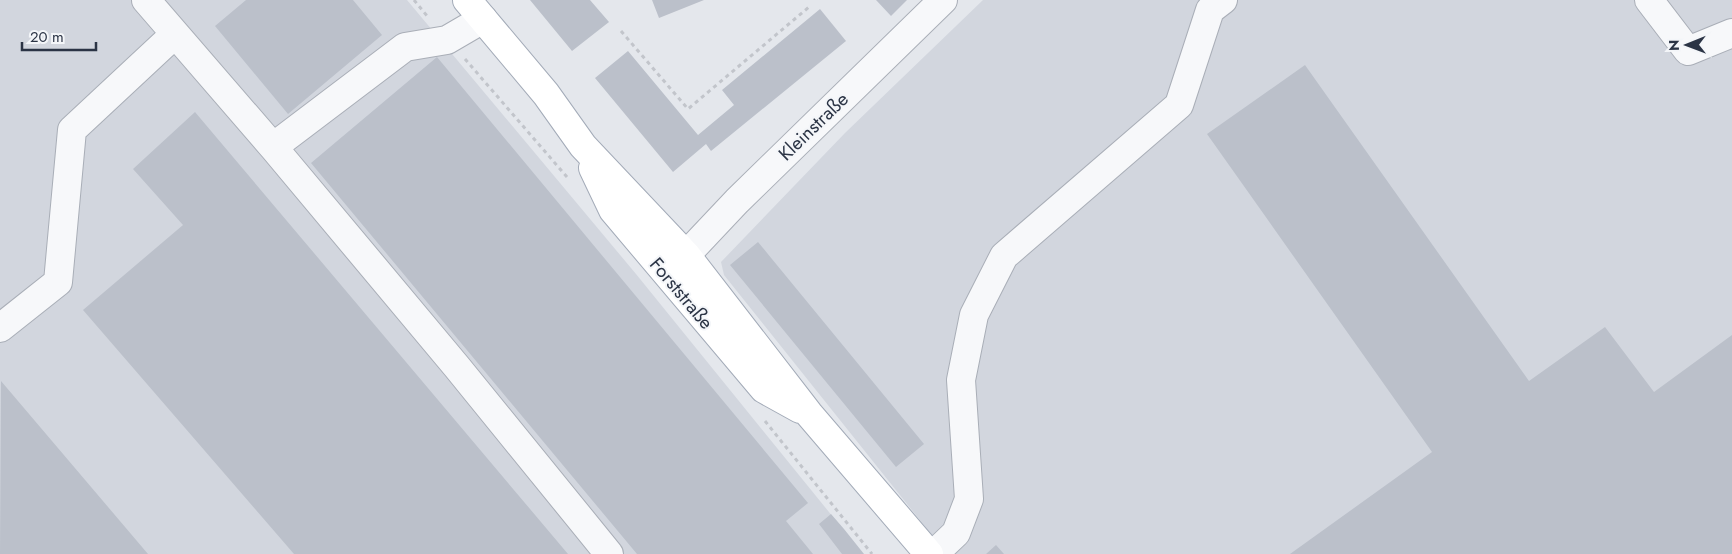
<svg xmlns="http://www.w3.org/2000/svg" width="1732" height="554" viewBox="0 0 1732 554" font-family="Jost,sans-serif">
<rect width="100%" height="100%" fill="#e4e7ec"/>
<path fill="#d2d6de" d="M0,0H407L636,274L863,554H0Z
M983,0H1732V554H947L724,275L721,262L845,133Z"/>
<path fill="#bbc0ca" d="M246,0H353L382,35L288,114L215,26Z
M530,0H590L609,22L572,51Z
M652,0H704L659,18Z
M876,0H907L891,16Z
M820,9L846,41L711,151L706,144L673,172L595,78L628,51L698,135L734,105L722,90Z
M437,57L808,503L786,521L813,554H637L311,163Z
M1305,65L1529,381L1605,327L1654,392L1732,335V554H1290L1432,452L1207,134Z
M195,112L568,554H294L83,310L183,225L133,169Z
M758,242L924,444L896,467L730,265Z
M1,381L148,554H0Z
M831,514L844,529L864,554H842L819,524Z
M996,545L1004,554H986Z"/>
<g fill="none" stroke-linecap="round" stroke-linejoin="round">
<defs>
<path id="minor" d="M146,0L273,147L405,47L447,40L483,19
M1649,0L1688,51L1732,33
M273,147L457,367L609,554
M686,255L737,201L943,0
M0,328L58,282L72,130L175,34
M934,554L956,533L969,499L961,380L974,315L1004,256L1179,105L1210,10L1223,0"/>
<path id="major" d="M467,0L546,94L583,146L686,255L809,414L929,554
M593,168L613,210L764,389L800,409"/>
</defs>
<use href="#minor" stroke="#a9aeb7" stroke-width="30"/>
<use href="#major" stroke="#a3abb8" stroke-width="30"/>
<path stroke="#c2c5cb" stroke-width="3" stroke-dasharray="4 4" stroke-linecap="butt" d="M414,0L428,17
M621,31L688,109L809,7
M465,59L567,177
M765,421L872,554"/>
<use href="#minor" stroke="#f7f8fa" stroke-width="28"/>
<use href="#major" stroke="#fff" stroke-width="28"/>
</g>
<g text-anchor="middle" stroke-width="4" stroke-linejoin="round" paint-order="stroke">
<g font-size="19" fill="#2b3445" stroke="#f4f6f9">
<text transform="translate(813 126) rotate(-44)" y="7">Kleinstraße</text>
<text transform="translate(682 293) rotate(50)" y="7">Forststraße</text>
</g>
</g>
<g transform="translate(1687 45) rotate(269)" stroke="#f4f6f9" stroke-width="4" paint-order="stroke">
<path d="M0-4L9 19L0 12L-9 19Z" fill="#2b3445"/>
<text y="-8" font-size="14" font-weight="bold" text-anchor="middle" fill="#2b3445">N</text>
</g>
<path d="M22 42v8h74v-8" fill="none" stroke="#2b3445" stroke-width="2.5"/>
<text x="30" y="42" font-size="15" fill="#2b3445" stroke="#f4f6f9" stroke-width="4" paint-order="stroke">20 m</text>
</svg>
